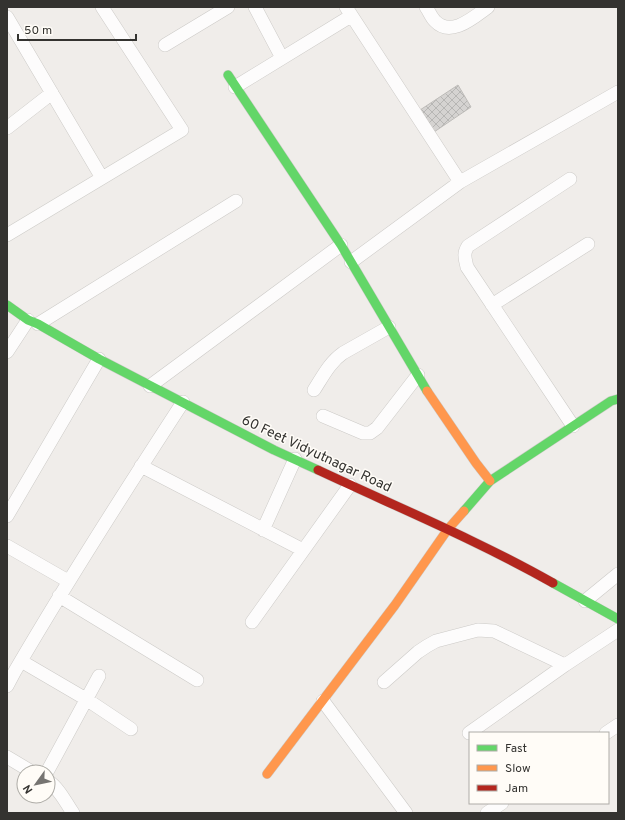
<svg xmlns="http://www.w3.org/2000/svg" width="625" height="820" viewBox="0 0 625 820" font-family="Overpass,sans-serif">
<defs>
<pattern id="building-cross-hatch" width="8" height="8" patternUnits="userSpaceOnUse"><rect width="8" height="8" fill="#d5d3d1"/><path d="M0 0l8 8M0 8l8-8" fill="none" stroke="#b7b6b4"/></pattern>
</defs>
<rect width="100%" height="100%" fill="#f0edea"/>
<path fill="url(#building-cross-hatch)" stroke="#bebcb9" d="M458,85L471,107L434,132L420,110Z"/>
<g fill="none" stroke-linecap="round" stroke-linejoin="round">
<defs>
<path id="street" d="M255,7L282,58
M346,7L460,182
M426,7C429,11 431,17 435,21C451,38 474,17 488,7
M7,17L102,178
M165,45L228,7
M235,87L351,16
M7,128L52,93
M570,179L468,246C463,254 465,258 467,267L573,426
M7,235L182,130L102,7
M351,262L460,182L618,92
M492,305L588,244
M38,324L236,201
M7,352L28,320
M150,386L341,245
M314,390C323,376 330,362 343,353L389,327
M323,416L363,433H370L377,428L418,375
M141,466L303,550
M7,516L99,359
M263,530L295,459
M7,546L68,581
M59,596L197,680
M585,601L618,574
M252,622L350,485
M21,661L86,699L131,729
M384,682L418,652L427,646L436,641L478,630L494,631L565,665
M7,686L15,671C68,580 125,491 183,402
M323,701L406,813
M469,733L565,665L618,630
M606,733L618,725
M7,757L32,772
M47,772L99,676
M48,781C59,788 66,803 73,813
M487,813L502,803"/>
<path id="fast" d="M228,75L341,245L427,391
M7,305L28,320L38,324L99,359L274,450L318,470
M464,511L490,481L611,401L618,399
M553,583L618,619"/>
<path id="slow" d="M427,391L476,463L490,481
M267,774L395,605L448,529L464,511"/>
<path id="jam" d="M318,470C397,507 477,540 553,583"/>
</defs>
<use href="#street" stroke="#cccac7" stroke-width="14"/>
<use href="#fast" stroke="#cccac7" stroke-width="10"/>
<use href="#slow" stroke="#cccac7" stroke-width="10"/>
<use href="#jam" stroke="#cccac7" stroke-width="10"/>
<use href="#street" stroke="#fdfcfc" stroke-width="13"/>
<use href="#fast" stroke="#63d668" stroke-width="9"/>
<use href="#slow" stroke="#ff974d" stroke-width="9"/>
<use href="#jam" stroke="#b3261e" stroke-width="9"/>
</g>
<g text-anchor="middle" stroke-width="3" stroke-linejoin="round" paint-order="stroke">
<g font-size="14" fill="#343330" stroke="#fffcf7">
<text transform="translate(317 453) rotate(25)" y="5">60 Feet Vidyutnagar Road</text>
</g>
</g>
<rect width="625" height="820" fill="none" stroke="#343330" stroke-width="16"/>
<rect x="469" y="732" width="140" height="72" fill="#fffcf7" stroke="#aeaca7"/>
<rect x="477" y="745" width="20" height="6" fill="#63d668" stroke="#aeaca7"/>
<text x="505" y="752" font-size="12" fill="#343330">Fast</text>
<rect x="477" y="765" width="20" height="6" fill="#ff974d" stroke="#aeaca7"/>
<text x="505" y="772" font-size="12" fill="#343330">Slow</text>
<rect x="477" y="785" width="20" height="6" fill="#b3261e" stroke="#aeaca7"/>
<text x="505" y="792" font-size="12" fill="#343330">Jam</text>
<g transform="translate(36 784) rotate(237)"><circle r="19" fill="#fffcf7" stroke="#aeaca7"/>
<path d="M0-3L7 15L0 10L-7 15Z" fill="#767471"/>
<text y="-6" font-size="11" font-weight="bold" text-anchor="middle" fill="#343330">N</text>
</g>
<path d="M18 34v6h118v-6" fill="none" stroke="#343330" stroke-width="2"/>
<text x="24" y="34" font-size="12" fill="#343330" stroke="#fffcf7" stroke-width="3" paint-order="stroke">50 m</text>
</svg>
